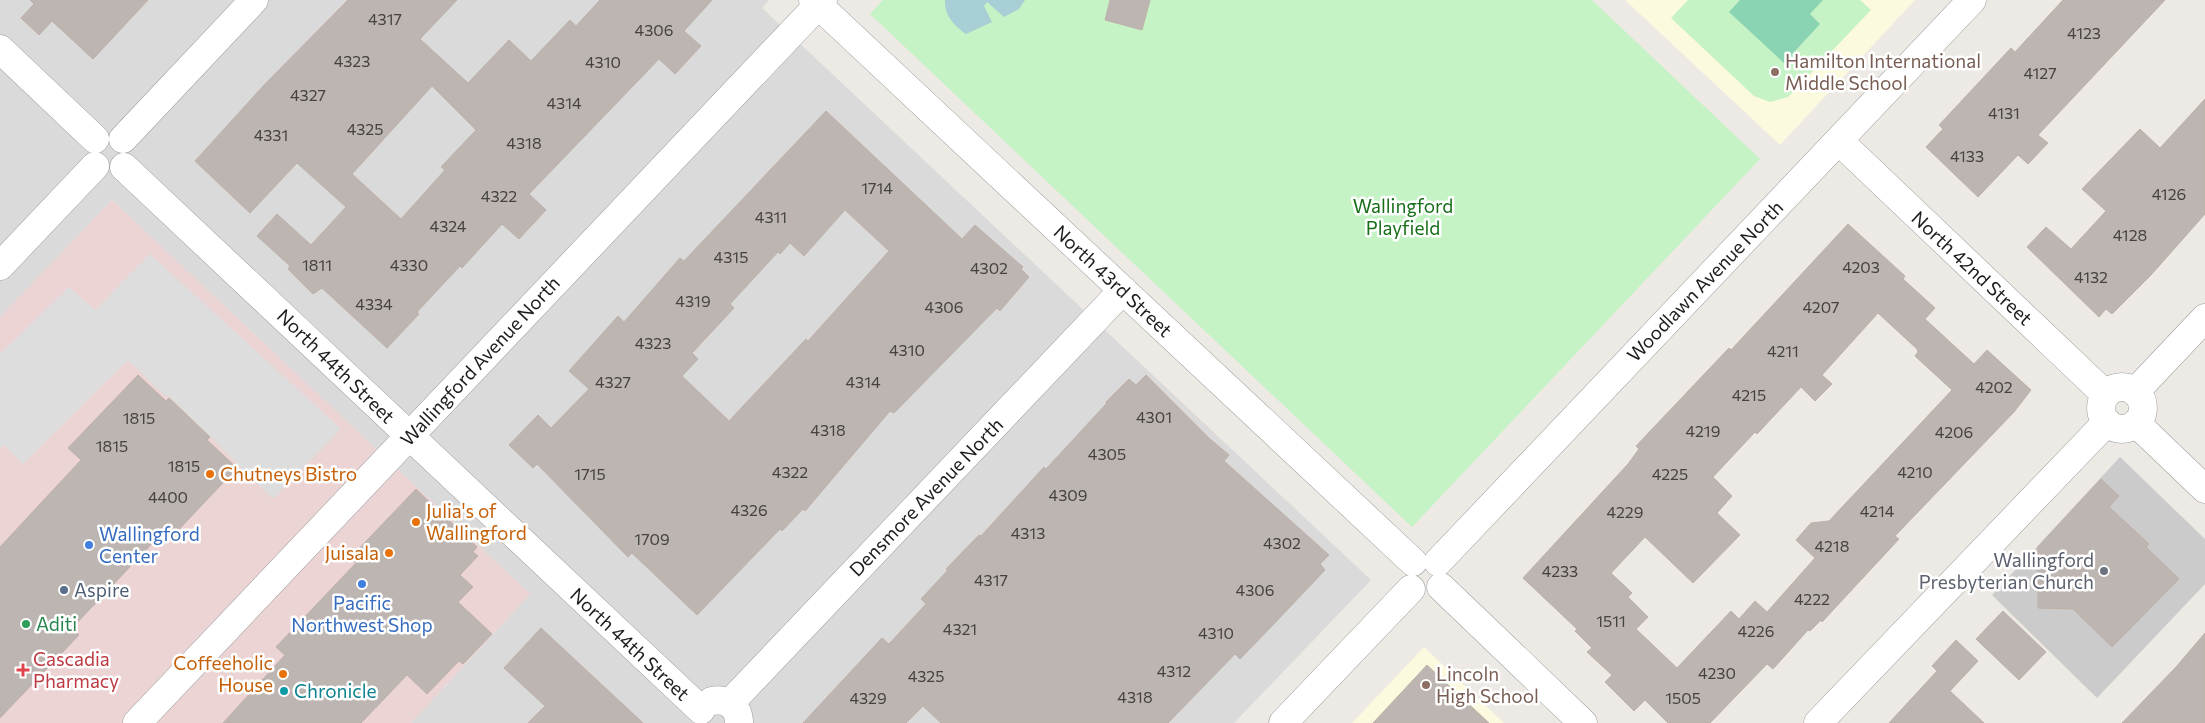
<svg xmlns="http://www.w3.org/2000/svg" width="2205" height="723" viewBox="0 0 2205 723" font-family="Commissioner,sans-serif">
<rect width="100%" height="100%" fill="#ede9e4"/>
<path fill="#dbdada" d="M0,0H769L762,8L1371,580L1234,723H411L530,594L112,200L0,317Z"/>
<path fill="#ecd4d5" d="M112,200L530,594L411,723H0V317Z"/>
<path fill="#fbf9de" d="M1625,0H1915L1780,145Z
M1424,647L1504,723H1352Z"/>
<path fill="#cbcbcb" d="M2120,457L2205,539V584L2097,698L1992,595Z"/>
<path fill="#c5f3c5" d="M883,0H1592L1760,159L1412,527L870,14Z
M1688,0H1860L1871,10L1788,97L1770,102L1754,96L1671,18Z"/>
<path fill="#8ad4b3" d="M1740,0H1823L1810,14L1820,24L1784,63L1729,12Z"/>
<path fill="#ddd" d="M150,254L341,429L273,499L168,395L166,397L128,360L23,464L4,445L0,448V354L69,287L95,310Z"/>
<path fill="#a8ced6" d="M945,0H1025L1019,9L1004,17L987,2L984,6L992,22L966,34C954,26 944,15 945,0Z"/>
<path fill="#bdb5b1" stroke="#bdb0a8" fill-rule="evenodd" d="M30,0H148L93,59L52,21L39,35L21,18L34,4Z
M348,0H457L420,39L468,83L509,40L531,61L570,20L576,26L600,0H712L684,31L701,46L675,74L659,59L529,194L546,210L519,239L502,224L462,268L460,266L417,312L419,314L387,348L322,288L313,294L288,269L290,266L257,236L277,214L311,245L346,207L297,163L250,213L195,161L265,84ZM432,86L476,130L441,167L445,170L401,219L352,174Z
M1110,0H1150L1142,30L1105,20Z
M2063,0H2165L2038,135L2048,143L2028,164L2018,155L1978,197L1926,147L1943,129L1939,125L2011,48L2015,52Z
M2205,99V214L2151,275L2112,314L2106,309L2099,317L2027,247L2046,227L2071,249L2106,211L2082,189L2140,129L2160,148Z
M826,111L962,239L975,225L1023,267L1021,269L1029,277L1000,311L997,308L894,413L890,411L805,511L803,509L782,531L780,529L697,615L632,553L628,557L537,464L533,468L509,445L538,415L551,428L589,389L569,371L618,316L624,322L680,258L684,261ZM845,210L889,251L808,341L806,339L729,421L682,376L698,359L692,353L734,308L730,304L778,252L780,254L790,243L804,256Z
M1848,224L1905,276L1903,279L1935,308L1925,319L1974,364L1987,350L2031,390L2014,412L1895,536L1899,539L1822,622L1821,620L1810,631L1808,630L1773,669L1767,664L1710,723H1668L1645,700L1634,711L1605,682L1612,675L1587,652L1592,648L1575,631L1577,629L1523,578L1628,464L1639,449L1636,446L1729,348L1731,350ZM1878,313L1917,349L1918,352L1915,356L1952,390L1829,521L1811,523L1796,540L1815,558L1767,612L1755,601L1739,619L1731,611L1677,668L1636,629L1648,617L1628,597L1632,593L1611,573L1645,537L1693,583L1740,535L1717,513L1732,496L1713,477L1755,432L1757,434L1801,387L1815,401L1832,384L1822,375Z
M138,375L166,401L169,398L210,437L207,440L237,468L168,541L161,534L72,628L79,635L0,718V547L81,460L68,448Z
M1146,375L1210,439L1229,455L1224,461L1329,555L1320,564L1325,570L1271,627L1240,659L1235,654L1168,723H941L923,706L906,723H803L882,638L889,644L926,604L921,599L948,570L946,569L979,535L981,536L1044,467L1046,469L1107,403L1106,402L1129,379L1136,385Z
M2101,479L2119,496L2109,507L2149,544L2146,547L2179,579L2112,647L2073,609L2038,608V547Z
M416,489L477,547L473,552L478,556L460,575L473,587L458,602L492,634L463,664L459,661L427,694L407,675L361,723H223L285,655L276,647L356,563L350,558Z
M2003,611L2046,652L2019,680L1976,639Z
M541,628L643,723H528L545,706L504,668Z
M2205,633V723H2122L2176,667Z
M1956,640L1978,661L1950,691L1984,723H1889L1937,671L1932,666Z
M1427,665L1489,723H1373Z"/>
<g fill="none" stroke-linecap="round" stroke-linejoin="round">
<defs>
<path id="minor" d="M813,0L1413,562
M0,49L95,139
M123,139L254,0
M1839,141L2106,395
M124,167L701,710
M0,266L95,166
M2101 408a21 21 0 1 1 42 0a21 21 0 1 1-42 0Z
M2135,392L2205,318
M2136,423L2205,489
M1438,562L1972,0
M1441,587L1583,723
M712,701C727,698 739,707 739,723
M730,703L1123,290
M137,723L823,0
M1283,723L1411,589
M1818,723L2107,422"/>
</defs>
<use href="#minor" stroke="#9e9e9e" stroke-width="29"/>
<use href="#minor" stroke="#fff" stroke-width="28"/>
</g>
<g fill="#8d6e63" stroke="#fff" stroke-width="2">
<circle cx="1775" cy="72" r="5"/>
<circle cx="1426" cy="685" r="5"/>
</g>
<g fill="#e8710a" stroke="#fff" stroke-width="2">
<circle cx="210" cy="474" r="5"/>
<circle cx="416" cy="522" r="5"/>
<circle cx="389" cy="553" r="5"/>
<circle cx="283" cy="674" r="5"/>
</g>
<g fill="#3f7fe0" stroke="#fff" stroke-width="2">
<circle cx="89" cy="545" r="5"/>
<circle cx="362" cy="584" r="5"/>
</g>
<circle fill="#6b7280" stroke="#fff" stroke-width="2" cx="2104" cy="571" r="5"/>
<circle fill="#5c6f8a" stroke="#fff" stroke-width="2" cx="64" cy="590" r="5"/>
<circle fill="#2e9e5b" stroke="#fff" stroke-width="2" cx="26" cy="624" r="5"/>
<path fill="#e0444e" stroke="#fff" stroke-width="2" d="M20.5 662.5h5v5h5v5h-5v5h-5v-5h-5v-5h5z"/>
<circle fill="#0f9aa8" stroke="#fff" stroke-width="2" cx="284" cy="691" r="5"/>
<g text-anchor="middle" stroke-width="5" stroke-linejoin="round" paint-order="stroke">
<g font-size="16" fill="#454342">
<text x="385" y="25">4317</text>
<text x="654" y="36">4306</text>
<text x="2084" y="39">4123</text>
<text x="352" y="67">4323</text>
<text x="603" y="68">4310</text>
<text x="2040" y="79">4127</text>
<text x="308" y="101">4327</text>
<text x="564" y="109">4314</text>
<text x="2004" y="119">4131</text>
<text x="365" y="135">4325</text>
<text x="271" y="141">4331</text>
<text x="524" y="149">4318</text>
<text x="1967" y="162">4133</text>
<text x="877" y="194">1714</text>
<text x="2169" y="200">4126</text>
<text x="499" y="202">4322</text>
<text x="771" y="223">4311</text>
<text x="448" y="232">4324</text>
<text x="2130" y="241">4128</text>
<text x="731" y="263">4315</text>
<text x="317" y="271">1811</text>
<text x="409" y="271">4330</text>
<text x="1861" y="273">4203</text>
<text x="989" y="274">4302</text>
<text x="2091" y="283">4132</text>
<text x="693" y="307">4319</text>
<text x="374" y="310">4334</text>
<text x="944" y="313">4306</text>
<text x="1821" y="313">4207</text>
<text x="653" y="349">4323</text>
<text x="907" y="356">4310</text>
<text x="1783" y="357">4211</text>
<text x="613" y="388">4327</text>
<text x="863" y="388">4314</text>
<text x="1994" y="393">4202</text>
<text x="1749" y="401">4215</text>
<text x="1154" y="423">4301</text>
<text x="139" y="424">1815</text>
<text x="828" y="436">4318</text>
<text x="1703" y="437">4219</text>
<text x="1954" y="438">4206</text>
<text x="112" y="452">1815</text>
<text x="1107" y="460">4305</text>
<text x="184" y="472">1815</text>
<text x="790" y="478">4322</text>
<text x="1915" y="478">4210</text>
<text x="590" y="480">1715</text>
<text x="1670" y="480">4225</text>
<text x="1068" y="501">4309</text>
<text x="168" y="503">4400</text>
<text x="749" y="516">4326</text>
<text x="1877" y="517">4214</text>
<text x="1625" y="518">4229</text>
<text x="1028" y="539">4313</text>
<text x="652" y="545">1709</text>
<text x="1282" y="549">4302</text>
<text x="1832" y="552">4218</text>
<text x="1560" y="577">4233</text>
<text x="991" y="586">4317</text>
<text x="1255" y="596">4306</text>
<text x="1812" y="605">4222</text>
<text x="1611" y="627">1511</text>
<text x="960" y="635">4321</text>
<text x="1756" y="637">4226</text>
<text x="1216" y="639">4310</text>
<text x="1174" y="677">4312</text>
<text x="1717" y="679">4230</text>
<text x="926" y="682">4325</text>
<text x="1135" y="703">4318</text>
<text x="868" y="704">4329</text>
<text x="1683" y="704">1505</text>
</g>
<g font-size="19" fill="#785e54" stroke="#fff" text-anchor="start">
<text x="1785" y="68">Hamilton International<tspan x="1785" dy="22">Middle School</tspan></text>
<text x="1436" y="681">Lincoln<tspan x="1436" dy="22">High School</tspan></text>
</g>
<g font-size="19" fill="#176e19" stroke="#fff">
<text x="1403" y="213">Wallingford<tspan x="1403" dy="22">Playfield</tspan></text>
</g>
<g font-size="19" fill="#1d1d1d" stroke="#fff">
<text transform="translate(1972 268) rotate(43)" y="7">North 42nd Street</text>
<text transform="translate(1113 281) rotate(43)" y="7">North 43rd Street</text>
<text transform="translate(1705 281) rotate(-46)" y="7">Woodlawn Avenue North</text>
<text transform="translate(480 361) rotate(-47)" y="7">Wallingford Avenue North</text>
<text transform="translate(336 366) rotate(44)" y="7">North 44th Street</text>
<text transform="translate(926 497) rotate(-46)" y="7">Densmore Avenue North</text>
<text transform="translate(630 644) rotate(43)" y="7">North 44th Street</text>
</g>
<g font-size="19" fill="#c56008" stroke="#fff" text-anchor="start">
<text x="220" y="481">Chutneys Bistro</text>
<text x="426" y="518">Julia's of<tspan x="426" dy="22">Wallingford</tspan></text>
<text x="379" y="560" text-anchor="end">Juisala</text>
<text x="273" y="670" text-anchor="end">Coffeeholic<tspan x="273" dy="22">House</tspan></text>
</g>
<g font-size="19" fill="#366cbe" stroke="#fff" text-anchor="start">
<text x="99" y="541">Wallingford<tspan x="99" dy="22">Center</tspan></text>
<text x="362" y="610" text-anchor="middle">Pacific<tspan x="362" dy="22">Northwest Shop</tspan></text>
</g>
<g font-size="19" fill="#5b616d" stroke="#fff" text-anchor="end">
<text x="2094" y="567">Wallingford<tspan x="2094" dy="22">Presbyterian Church</tspan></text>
</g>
<g font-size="19" fill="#4e5e75" stroke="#fff" text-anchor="start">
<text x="74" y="597">Aspire</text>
</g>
<g font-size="19" fill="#27864d" stroke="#fff" text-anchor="start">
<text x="36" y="631">Aditi</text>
</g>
<g font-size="19" fill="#be3a42" stroke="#fff" text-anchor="start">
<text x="33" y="666">Cascadia<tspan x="33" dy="22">Pharmacy</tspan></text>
</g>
<g font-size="19" fill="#0d838f" stroke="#fff" text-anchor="start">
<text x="294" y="698">Chronicle</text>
</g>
</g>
</svg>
